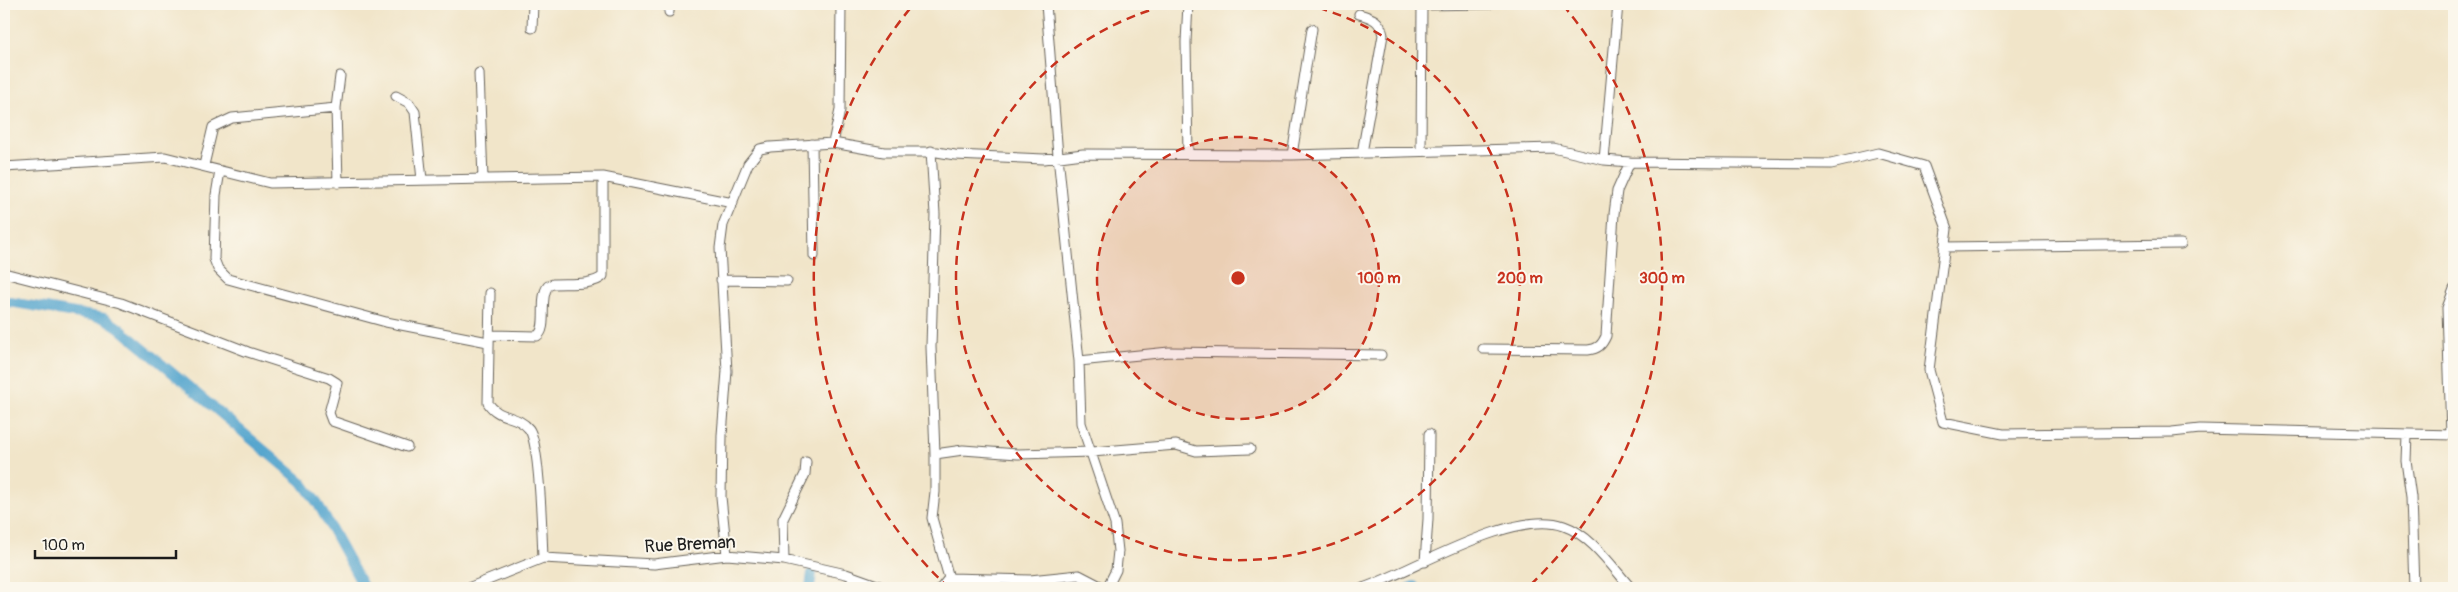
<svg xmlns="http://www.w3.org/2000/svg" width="2458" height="592" viewBox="0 0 2458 592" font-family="Pangolin,sans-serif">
<rect width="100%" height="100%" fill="#fbf7ec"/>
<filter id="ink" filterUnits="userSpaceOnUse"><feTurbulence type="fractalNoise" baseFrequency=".02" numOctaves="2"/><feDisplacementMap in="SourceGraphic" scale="10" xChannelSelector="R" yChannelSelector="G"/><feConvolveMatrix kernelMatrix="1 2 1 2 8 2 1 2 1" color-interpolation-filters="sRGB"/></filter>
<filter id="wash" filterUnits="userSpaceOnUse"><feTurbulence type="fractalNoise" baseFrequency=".0096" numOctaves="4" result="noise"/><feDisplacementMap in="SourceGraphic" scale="20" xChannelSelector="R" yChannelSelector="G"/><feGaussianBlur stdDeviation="1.12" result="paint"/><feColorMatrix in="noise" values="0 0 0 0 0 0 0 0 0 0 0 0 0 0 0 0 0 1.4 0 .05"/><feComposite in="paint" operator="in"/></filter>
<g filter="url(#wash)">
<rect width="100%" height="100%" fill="#f1e5c9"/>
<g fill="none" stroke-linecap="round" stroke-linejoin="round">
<path stroke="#52a4cd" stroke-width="10" d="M4,301L104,318L118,327L302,482L318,504L364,588
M810,588L812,573
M1409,588L1414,586"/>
</g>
</g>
<g filter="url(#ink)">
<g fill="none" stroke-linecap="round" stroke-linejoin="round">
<defs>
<path id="street" d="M669,4V12
M1046,4L1058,156L1079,361L1081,423L1115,524L1118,551L1116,570L1107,588
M1188,4L1186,42L1188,154
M1422,5L1490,4
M1359,14C1373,18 1380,20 1383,35L1362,153
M532,28L533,4
M479,73L483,179
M396,96L409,103L415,112L422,180
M336,108L338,183
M833,143L840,110L841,4
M812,144L814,256
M931,151L935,214L931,347L935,454V492L932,518L949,578
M1421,151L1422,4
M1292,155L1312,29
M1604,160L1618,4
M204,165L213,127L232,118L336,108L340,76
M4,167L165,157L270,183L603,177L733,203
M220,171L216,195L214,259L218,269L228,279L386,322L488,342
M1944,247L2181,244
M4,273L121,303L248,352L329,378L337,383L329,413L332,421L407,447
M721,280L787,281
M490,293L488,403C499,420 517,414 529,429C540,443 542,535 543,558
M489,335L537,336C549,329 538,298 548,286L553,284C567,283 593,286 603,276V177
M1483,349L1588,350C1598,349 1602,345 1606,336L1614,214L1617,191L1630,162
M1079,361L1169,352L1381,355
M2407,435L2406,461L2411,497L2414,588
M2451,435L2447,308L2454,289
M935,454L963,450L1018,454L1092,452L1176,445L1196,451L1250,449
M727,555L721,497L722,435L727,371L720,248L723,225L748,164L760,149L770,147L833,143L884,152H937L955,155L1044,159L1083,154L1292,155L1553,148L1604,160L1630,162L1831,164L1878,153L1924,166L1947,229L1929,370L1943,422L2003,434L2172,432L2200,429L2454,435
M784,560L783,519L805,474L806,462
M1425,562L1428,519L1429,434
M468,588L543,558L654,564L727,555L784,560L846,574L885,588
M941,588L949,578L1030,580L1079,575L1104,588
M1363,588C1413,571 1513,508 1564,526C1591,535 1613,568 1631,588"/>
</defs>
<use href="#street" stroke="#676259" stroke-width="11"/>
<use href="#street" stroke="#fff" stroke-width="9"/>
</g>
</g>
<circle cx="1238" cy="278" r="141" fill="#c8321e" fill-opacity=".12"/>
<g fill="none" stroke="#c8321e" stroke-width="2.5" stroke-dasharray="9 6">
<circle cx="1238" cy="278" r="141"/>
<path d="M1304 4A282 282 0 1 1 1172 4"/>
<path d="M949 588A424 424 0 0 1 913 5M1563 5A424 424 0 0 1 1527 588"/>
</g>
<g text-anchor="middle" stroke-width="4" stroke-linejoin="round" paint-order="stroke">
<g font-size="18" fill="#1c1c1c" stroke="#fbf7ec">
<text transform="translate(690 544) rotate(-3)" y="6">Rue Breman</text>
</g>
</g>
<circle cx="1238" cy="278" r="8" fill="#c8321e" stroke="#fbf7ec" stroke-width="2.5"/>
<g font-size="15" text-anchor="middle" font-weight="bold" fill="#c8321e" stroke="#fbf7ec" stroke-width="4" stroke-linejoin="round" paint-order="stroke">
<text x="1379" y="283">100 m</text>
<text x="1520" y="283">200 m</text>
<text x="1662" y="283">300 m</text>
</g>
<rect width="2458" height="592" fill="none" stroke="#fbf7ec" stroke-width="20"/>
<path d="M35 550v8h141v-8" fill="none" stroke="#1c1c1c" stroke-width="2.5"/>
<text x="42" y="550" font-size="15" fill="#1c1c1c" stroke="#fbf7ec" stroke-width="4" paint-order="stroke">100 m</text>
</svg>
